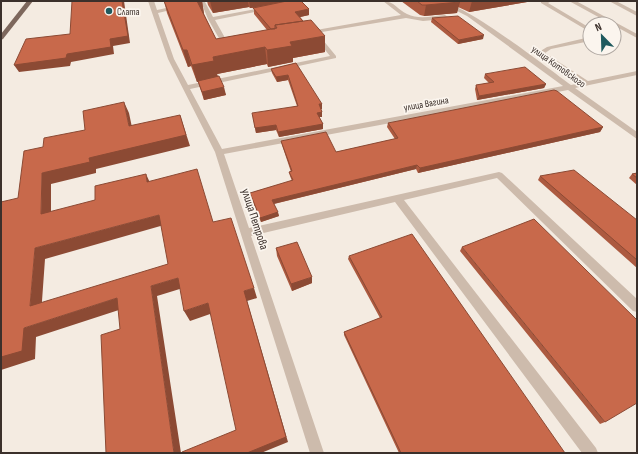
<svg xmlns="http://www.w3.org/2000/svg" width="638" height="454" viewBox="0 0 638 454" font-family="'Sofia Sans Condensed',sans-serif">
<rect width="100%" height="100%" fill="#f4ebe1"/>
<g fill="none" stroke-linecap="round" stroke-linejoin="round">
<path fill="#cdbbac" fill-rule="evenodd" d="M148,1H154L157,10L180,5L183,7L158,13L174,59L188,85L330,56L313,35L316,33L305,34V32L401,15L383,1C394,1 398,10 407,14C419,20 433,16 445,15L448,17L445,19L423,21L406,18L316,33L318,34L336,56V58L190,89L222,149L563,86L467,16L437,1C463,1 546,67 571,85L581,83L539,54V52L547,47L590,37V41L551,49L545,53L588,81L637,71V75L575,88L637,132V139L568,90L224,154L249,228L499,172L502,173L637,299V312L633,311L497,178L404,200L596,448L598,453H582L395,202L251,236L324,453H310L215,152L168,59Z
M541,1H552L548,3L590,28V32L541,3Z
M569,1H576L637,34V38Z
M609,1H616L637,12V16Z
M201,2H205L213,17L267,7L270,9L215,20L229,45L233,47L227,49L224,47L208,19Z"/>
<path fill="#7d675c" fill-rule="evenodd" d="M27,1H33L3,39L1,40V34Z"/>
</g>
<path fill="#ac5a40" d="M164,1H202L204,14L216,39L267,30L254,14V8H250L249,7L213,13L208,5L207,1H301L309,15L300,17L303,21L325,36V52L293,58V62L268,67L267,64L217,74L218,77L226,95L204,100L198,82H197L191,66L188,67L167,13Z
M401,1H533L469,12L458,7L457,13L424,16L420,15Z
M432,18L483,39L458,44L431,22Z
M296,63L322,109H321L322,112V117H319L323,124V129L279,137L276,130L256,133L253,117L297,106L288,80L277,82L272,73L271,69Z
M485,74L546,84L544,88L477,100L475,89L476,85L489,83L484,78Z
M388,123L603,127L600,132L418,173L416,169L274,204L279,216L261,222L251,197L250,193L292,181L290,176L289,172H291L282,145L281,141L336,152L395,139L387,127Z
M637,173V185L629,178L632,174Z
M540,176L637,220V268L538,180Z
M462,247L605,422L600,424L460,251Z
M276,248L312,283L292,291L277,256Z
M349,256L565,453H399L344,335V332L380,318L348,259Z"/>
<path fill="#8c4a34" d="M122,1H124L130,43L113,46L114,54L71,62L70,66L19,72L14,65L67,54Z
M166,1H202L204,14L200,15Z
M210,1H248L249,7L213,13Z
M249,1H290L250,8Z
M472,1H533L469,12Z
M460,2L457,13L424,16L426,5Z
M309,9V15L296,18L295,12Z
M484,35L483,39L458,44L459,40Z
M325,36V52L293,58V62L268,67L267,50L290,42Z
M265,47L267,64L217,74L218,77L197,82L192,65L213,57Z
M183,50H187L191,66L188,67Z
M288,75V80L277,82L276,77Z
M546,84L544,88L477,100L479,96Z
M224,87L226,95L204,100L202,92Z
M124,102L129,113L134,137L129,126Z
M319,104H322V109H319Z
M322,112V117H317V113Z
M180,115L190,146L96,169V173L51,184V225L41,214L42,173L89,158Z
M323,124V129L279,137L278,132Z
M276,125V130L256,133L255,128Z
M603,127L600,132L418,173L420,168Z
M417,165L416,169L273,204L272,200Z
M146,174L151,185L147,182Z
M278,212L279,216L261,222L260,218Z
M159,215L164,225L45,259L41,315L30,306L35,248Z
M312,277V283L292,291L291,284Z
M178,278L183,288L157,296L181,453H174L151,286Z
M254,288L257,298L247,301L288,442L261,453H247L244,291Z
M117,298L125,308L36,337L35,359L1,370V357L24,328Z
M208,303L213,313L190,321L184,311Z"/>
<path fill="#c8694b" stroke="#8c4a34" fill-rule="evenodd" d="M72,1H122L128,36L110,39L111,47L67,54L66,58L14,65L26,39L70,34Z
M164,1H197L216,39L277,28L275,25L311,20L325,36L290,42L292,46L267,50L265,47L213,57L214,61L192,65L187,50H183Z
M287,1H301L309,9L295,12L303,21L275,25V29H271L253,8Z
M417,1H457L460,2L426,5H422Z
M458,16L484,35L459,40L432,18Z
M296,63L322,104H319L322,112L317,113L323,124L278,132L276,125L255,128L252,113L298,106L288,75L276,77L271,69Z
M525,67L546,84L479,96L476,85L494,82L485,74Z
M219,76L224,87L202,92L198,81Z
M554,90L557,91L603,127L420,168L417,165L272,200L278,212L260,218L250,193L293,180L289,172L292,171L281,141L326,132L336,152L398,138L388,123Z
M124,102L129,126L180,115L186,135L89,158L90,162L42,173L41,214L95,200V186L146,174L147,182L197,169L213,222L231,218L254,288L244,291L286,437L247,453H182V452L236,430L208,303L184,311L178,278L151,286L174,453H106L101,335L120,329L117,298L24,328L22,351L1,357V202L18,198L24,151L43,147L44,138L85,130L83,111ZM159,215L168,264L30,306L35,248Z
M574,170L637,220V260L540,176Z
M637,173V178L632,174Z
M534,219L637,320V403L605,422L462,247Z
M412,234L565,453H401L344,332L382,317L349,256Z
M297,242L312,277L291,284L276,248Z"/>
<circle fill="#1f5a5e" stroke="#fbf5ee" stroke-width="1.5" cx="109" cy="11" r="4"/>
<g text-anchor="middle" stroke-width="3.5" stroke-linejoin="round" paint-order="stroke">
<g font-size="10" fill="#3b302b" stroke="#fbf5ee" text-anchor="start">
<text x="117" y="15">Слата</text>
</g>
<g font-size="10" fill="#3b302b" stroke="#fbf5ee">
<text transform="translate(559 66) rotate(36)" y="4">улица Котовского</text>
<text transform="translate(426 103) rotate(-10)" y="4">улица Вагина</text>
</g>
<g font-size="12" fill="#3b302b" stroke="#fbf5ee">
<text transform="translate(255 219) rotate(72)" y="4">улица Петрова</text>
</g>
</g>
<rect width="638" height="454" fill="none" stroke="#3b302b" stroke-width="4"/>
<g transform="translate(602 36) rotate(337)"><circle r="19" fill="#fbf5ee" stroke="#aea6a0"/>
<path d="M0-3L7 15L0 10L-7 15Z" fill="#1f5a5e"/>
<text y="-6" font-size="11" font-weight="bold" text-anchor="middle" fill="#3b302b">N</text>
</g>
</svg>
